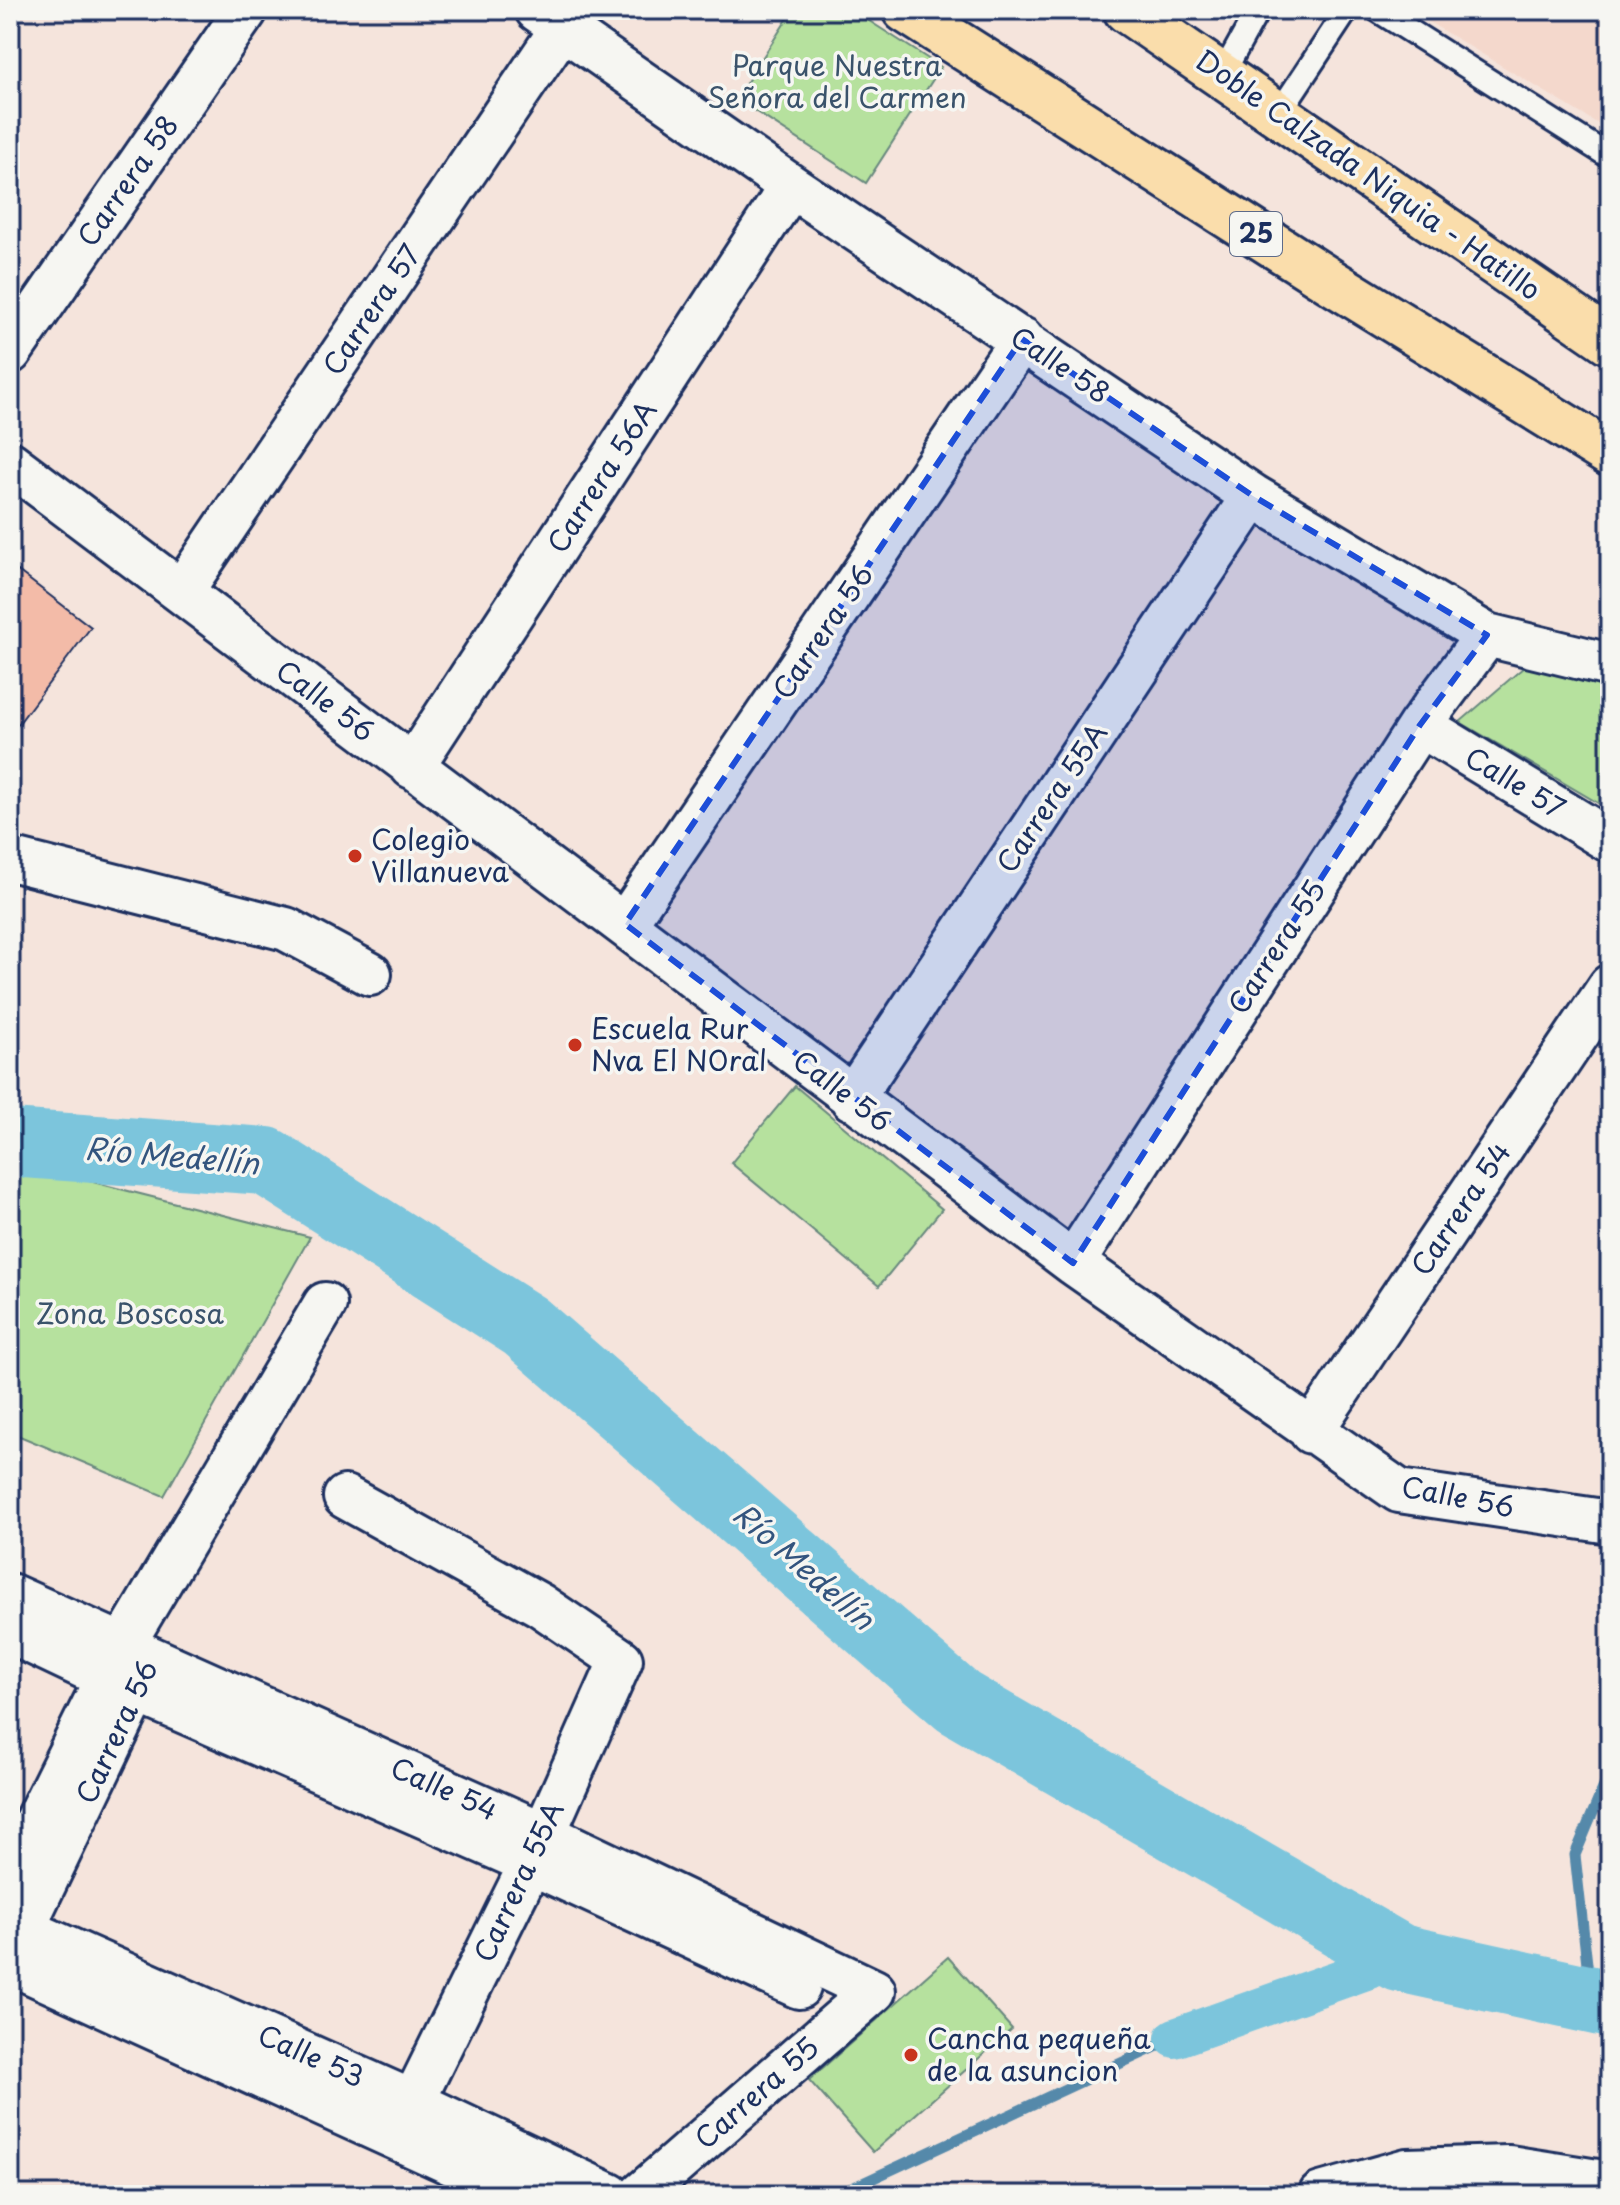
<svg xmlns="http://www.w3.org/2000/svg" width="1620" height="2205" viewBox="0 0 1620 2205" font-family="'Playpen Sans',sans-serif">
<rect width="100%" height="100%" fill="#f5e4dc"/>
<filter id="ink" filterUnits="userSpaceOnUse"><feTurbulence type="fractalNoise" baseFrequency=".0125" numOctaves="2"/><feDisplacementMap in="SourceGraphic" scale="16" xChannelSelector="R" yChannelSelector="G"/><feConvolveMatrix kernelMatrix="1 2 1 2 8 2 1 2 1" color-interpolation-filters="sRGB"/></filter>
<g filter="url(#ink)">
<path fill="#f4d8cc" d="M1409,10H1610V131Z"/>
<path fill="#b6e19e" stroke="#68887e" stroke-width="2" d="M793,10H852L941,67L866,183L736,99Z
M1524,667L1610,681V810L1460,722Z
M795,1086L942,1209L879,1286L731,1163Z
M10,1161L310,1237L164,1496L10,1432Z
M948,1957L1012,2029L873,2152L809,2080Z"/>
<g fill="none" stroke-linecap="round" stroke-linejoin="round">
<path stroke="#5589aa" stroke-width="11" d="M1591,2000L1575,1855L1610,1772
M837,2195L1175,2038"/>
<path stroke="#7bc5dc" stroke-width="40" d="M1175,2038L1400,1958"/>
<path stroke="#7bc5dc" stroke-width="68" d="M10,1143L266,1161L525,1326L958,1702L1400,1958L1610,2004"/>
</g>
<path fill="#f3bba8" stroke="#1b2f5e" stroke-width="2" d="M18,571L91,627L10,735V581Z"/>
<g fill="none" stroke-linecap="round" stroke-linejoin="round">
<defs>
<path id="lane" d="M1377,10L1610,157
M1222,75L1258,10
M1279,113L1347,10"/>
<path id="street" d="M537,10L791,186L1253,496L1487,635L1610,665
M10,352L246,10
M10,463L1073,1263L1399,1491L1610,1522
M182,591L562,28
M1420,725L1610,841
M412,767L791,186
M10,859L286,929L370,974
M625,924L1022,339
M852,1099L1253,496
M1073,1263L1420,725L1487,635
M1311,1432L1610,986
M345,1497L540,1605L621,1660L531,1863L413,2102
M10,1595L544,1834L874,1991L640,2195
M10,1632L107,1678L531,1863L799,1987
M10,1873L123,1645L325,1304
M10,1923L413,2102L610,2195
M11,1954L148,1668
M10,1963L521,2195"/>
<path id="secondary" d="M1321,2195L1407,2171L1509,2168L1610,2184"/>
<path id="highway" d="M905,10L1330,281L1610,454
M1126,10L1610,342"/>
</defs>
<use href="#lane" stroke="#1b2f5e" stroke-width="28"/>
<use href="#street" stroke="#1b2f5e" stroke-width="48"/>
<use href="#secondary" stroke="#1b2f5e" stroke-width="50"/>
<use href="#highway" stroke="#1b2f5e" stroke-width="50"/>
<use href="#lane" stroke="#f6f6f2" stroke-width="22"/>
<use href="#street" stroke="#f6f6f2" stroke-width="42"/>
<use href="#secondary" stroke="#f6f6f2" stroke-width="44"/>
<use href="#highway" stroke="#faddab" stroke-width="44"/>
</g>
</g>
<path fill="#1d4ed8" fill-opacity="0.2" stroke="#1d4ed8" stroke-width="6" stroke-dasharray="16 10" stroke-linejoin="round" d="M1022,339L1253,496L1487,635L1420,725L1073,1263L625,924Z"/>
<g fill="#c8321e" stroke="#f6f6f2" stroke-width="3">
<circle cx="355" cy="856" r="8"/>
<circle cx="575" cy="1045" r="8"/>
<circle cx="911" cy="2055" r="8"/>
</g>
<g text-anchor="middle" stroke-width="7" stroke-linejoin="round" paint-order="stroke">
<rect fill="#f6f6f2" stroke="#5d6b8a" stroke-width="2" x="1230" y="212" width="52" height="44" rx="6"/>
<g font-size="26" font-weight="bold" fill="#1b2f5e">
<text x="1256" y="243">25</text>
</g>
<g font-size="28" fill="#3a536b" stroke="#f6f6f2">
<text x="837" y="76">Parque Nuestra<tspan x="837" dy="32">Señora del Carmen</tspan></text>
<text x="130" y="1324">Zona Boscosa</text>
</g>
<g font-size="28" fill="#1b2f5e" stroke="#f6f6f2">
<text transform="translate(1368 175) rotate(35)" y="10">Doble Calzada Niquia - Hatillo</text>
<text transform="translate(128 181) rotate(-55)" y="10">Carrera 58</text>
<text transform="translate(372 310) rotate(-56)" y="10">Carrera 57</text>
<text transform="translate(1060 365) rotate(34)" y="10">Calle 58</text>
<text transform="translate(602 477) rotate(-57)" y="10">Carrera 56A</text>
<text transform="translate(823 632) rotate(-56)" y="10">Carrera 56</text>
<text transform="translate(325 701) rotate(37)" y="10">Calle 56</text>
<text transform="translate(1515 783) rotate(31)" y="10">Calle 57</text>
<text transform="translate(1052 798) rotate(-56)" y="10">Carrera 55A</text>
<text transform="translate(1277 947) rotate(-57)" y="10">Carrera 55</text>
<text transform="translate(842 1091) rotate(37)" y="10">Calle 56</text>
<text transform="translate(1461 1209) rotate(-56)" y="10">Carrera 54</text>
<text transform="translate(1458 1497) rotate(11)" y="10">Calle 56</text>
<text transform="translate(117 1732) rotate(-65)" y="10">Carrera 56</text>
<text transform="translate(444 1789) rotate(24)" y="10">Calle 54</text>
<text transform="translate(519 1882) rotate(-65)" y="10">Carrera 55A</text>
<text transform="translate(311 2056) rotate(24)" y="10">Calle 53</text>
<text transform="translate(757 2093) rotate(-41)" y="10">Carrera 55</text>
</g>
<g font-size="28" fill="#1b2f5e" stroke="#f6f6f2" text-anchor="start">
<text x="371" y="850">Colegio<tspan x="371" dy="32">Villanueva</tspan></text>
<text x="591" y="1039">Escuela Rur<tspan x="591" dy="32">Nva El N0ral</tspan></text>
<text x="927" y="2049">Cancha pequeña<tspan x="927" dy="32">de la asuncion</tspan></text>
</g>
<g font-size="30" font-style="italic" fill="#33547e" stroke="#f6f6f2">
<text transform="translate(172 1157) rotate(5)" y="10">Río Medellín</text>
<text transform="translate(803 1567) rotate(41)" y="10">Río Medellín</text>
</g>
</g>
<rect width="1620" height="2205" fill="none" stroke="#f6f6f2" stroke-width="40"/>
<rect x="20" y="20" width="1580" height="2165" fill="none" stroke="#1b2f5e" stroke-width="3" filter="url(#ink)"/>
</svg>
